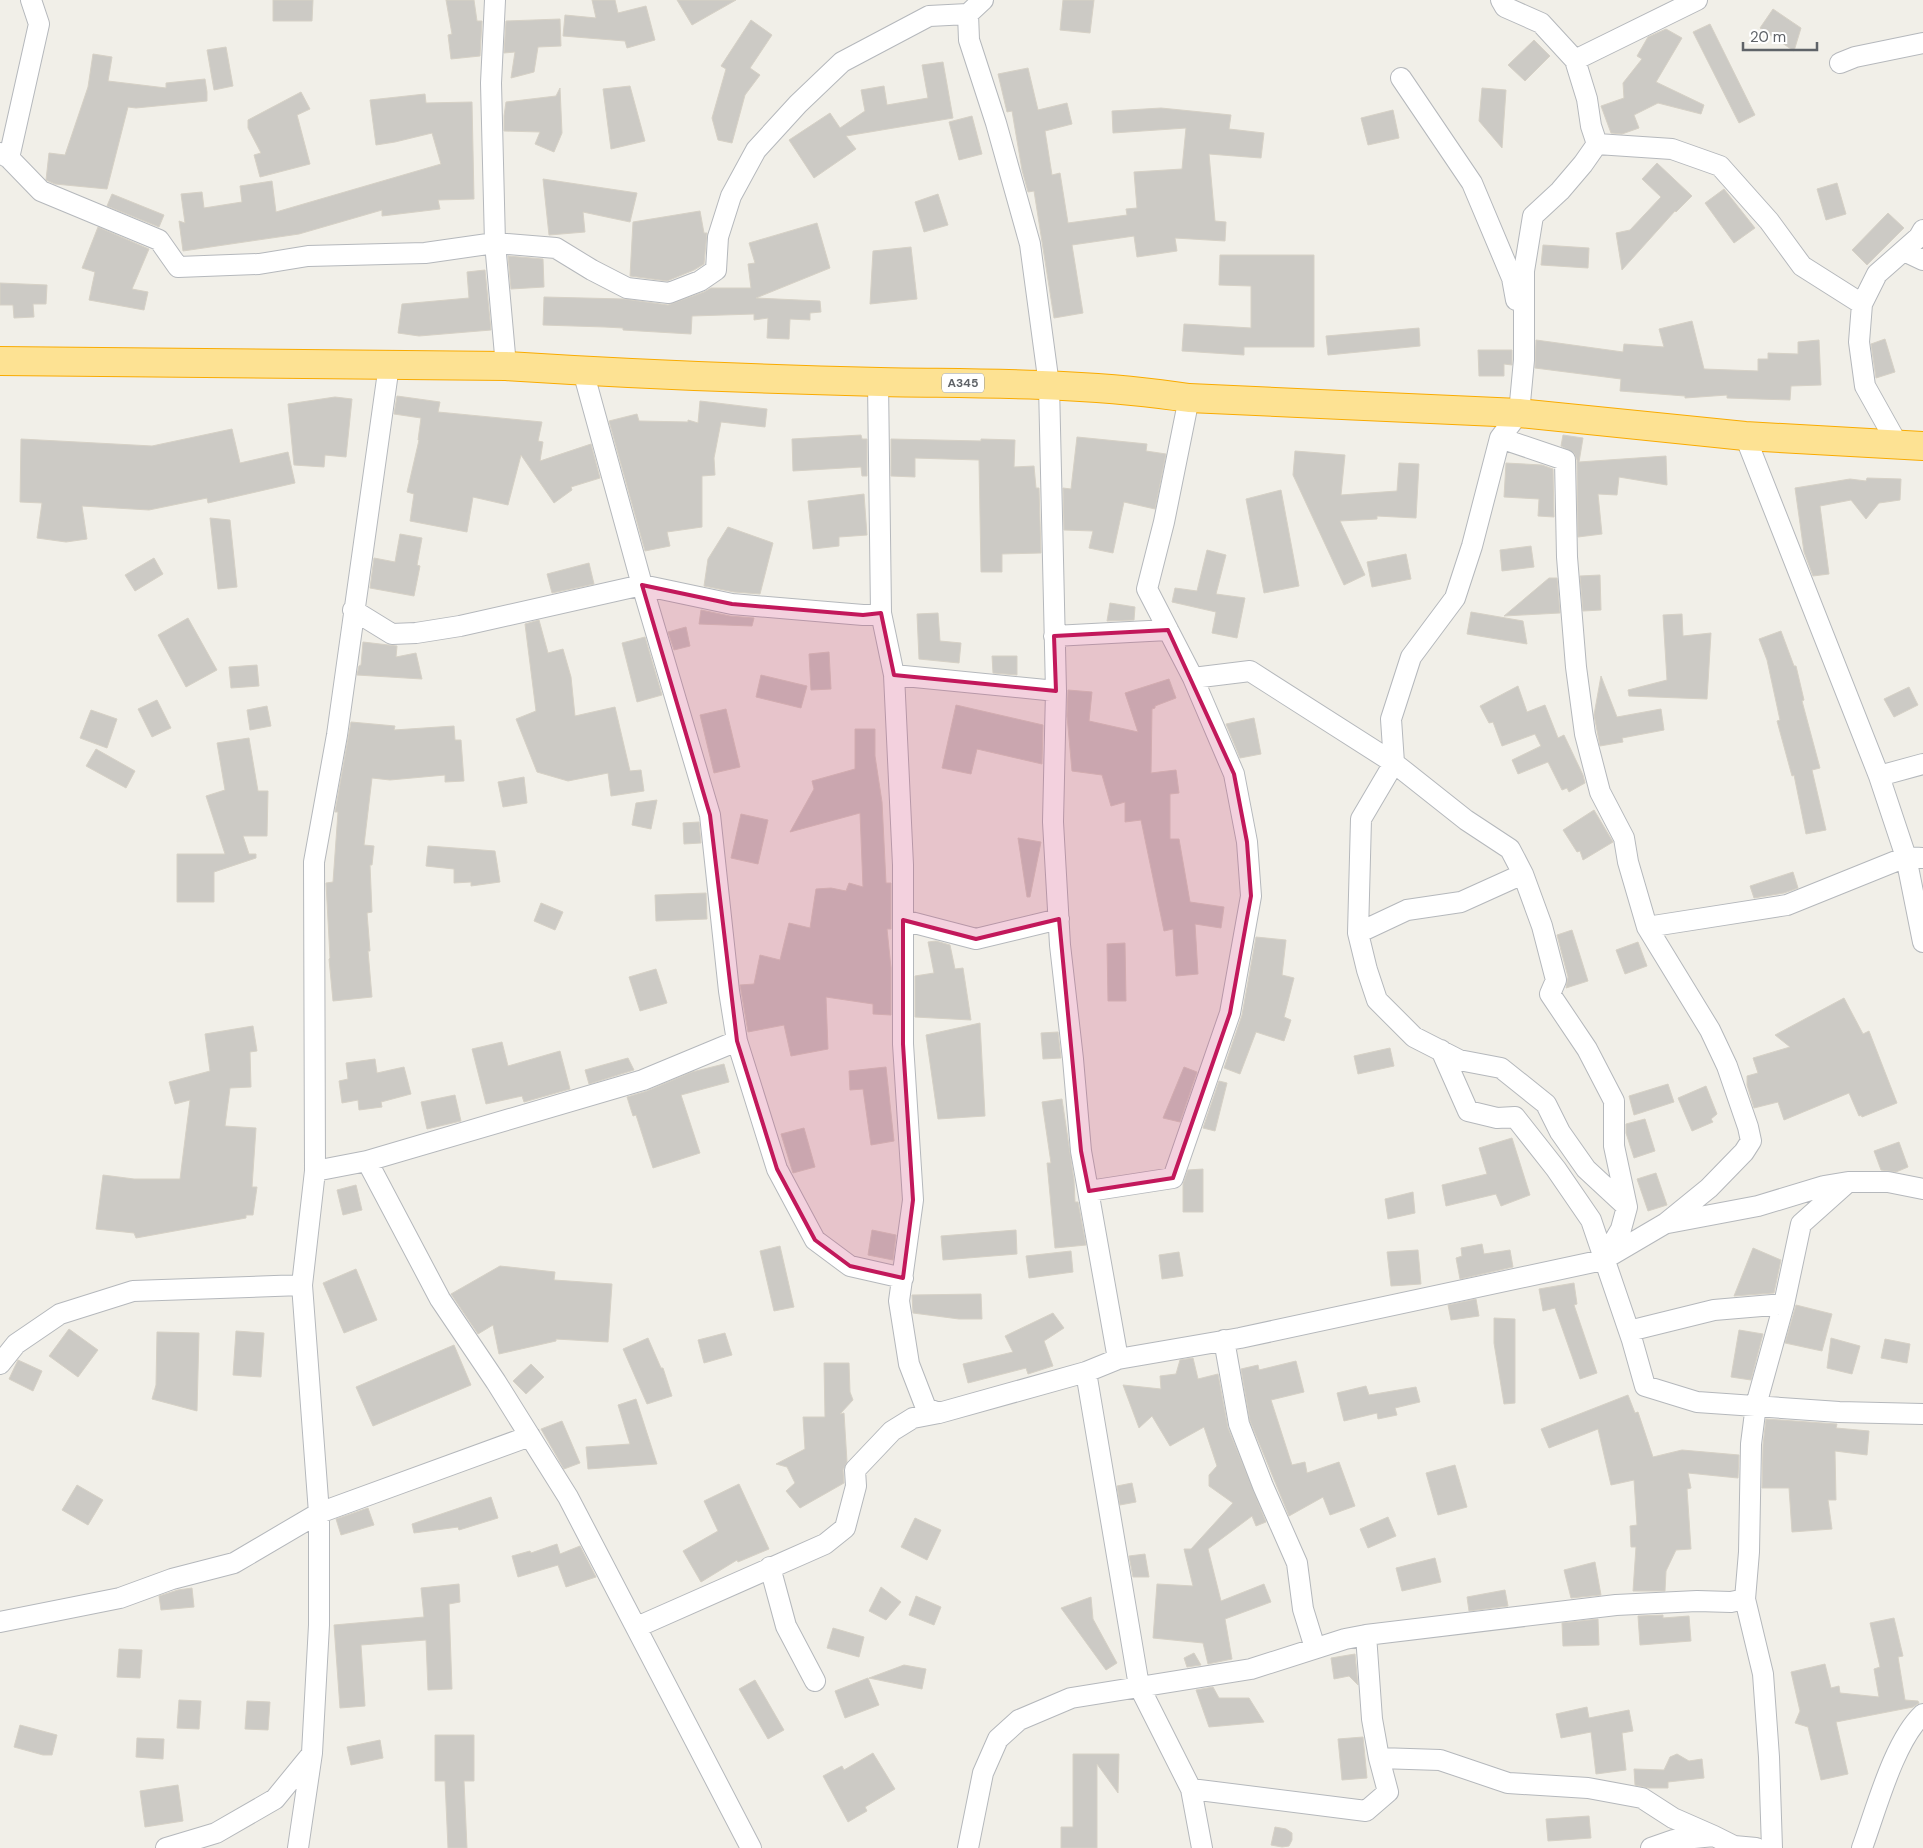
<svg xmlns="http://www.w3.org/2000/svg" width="1923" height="1848" viewBox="0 0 1923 1848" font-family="'DM Sans',sans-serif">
<rect width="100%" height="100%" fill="#f1efe8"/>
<path fill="#cccac5" stroke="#d6d1c6" d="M273,0H313L312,21H273Z
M446,0H474L477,21H482L480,56L451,59L448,35L452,34Z
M592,0H615L618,13L646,6L655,40L627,48L625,41L563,36L565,15L596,18Z
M677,0H736L692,25Z
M1063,0H1094L1090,33L1060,30Z
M1773,9L1801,28L1794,51L1760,28Z
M560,19L561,46L538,47L534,72L511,78L515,52L504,53L506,21Z
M751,20L772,35L750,68L760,75L745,95L732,143L718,140L712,118L726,69L721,66Z
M1710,24L1755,115L1739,123L1693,32Z
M1666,29L1682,38L1656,82L1704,105L1701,114L1658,103L1634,115L1639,128L1622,134L1611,133L1601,106L1624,98L1623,83L1642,59L1637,56L1648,37Z
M1534,40L1550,56L1525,81L1508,65Z
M226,47L233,86L214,90L207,50Z
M93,54L112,57L108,81L166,88V83L205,79L207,92V101L136,108L128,107L107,189L55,184L46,180L49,153L65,155L88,87Z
M943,62L953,118L846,136L856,149L814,178L789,140L830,113L840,128L865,111L861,90L884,86L887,105L928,98L922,65Z
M1028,68L1038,110L1067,103L1072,124L1045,131L1052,175L1060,173L1068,223L1127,215L1126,209L1137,208L1134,172L1182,169L1186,128L1113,133L1112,111L1161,108L1231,115L1229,129L1264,133L1261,158L1209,154L1215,221L1226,222L1225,241L1175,238L1177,251L1137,257L1134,236L1072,245L1083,313L1054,318L1034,191L1028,192L1022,170L1012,111L1007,112L998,74Z
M630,86L645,141L611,149L603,89Z
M560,88L562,133L554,152L535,144L540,132L504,131V116L506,102L556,96Z
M1482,88L1506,90L1502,148L1479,121Z
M301,92L310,109L297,115L310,164L260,177L254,155L261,153L248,128V120Z
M425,94L426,103L472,102L474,199L438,200L440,209L382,216V210L299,234L183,251L179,221L185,223L181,194L202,192L204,208L242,202L240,186L272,181L276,212L441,164L432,133L395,142L376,145L370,100Z
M1393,110L1399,138L1368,145L1361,118Z
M972,116L982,154L959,160L949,122Z
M1657,163L1692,196L1676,212L1675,211L1622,270L1616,233L1630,230L1661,197L1642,179Z
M543,179L637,193L630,222L583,212L585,232L549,235Z
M1837,183L1846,214L1826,220L1817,189Z
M1724,189L1755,228L1734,243L1705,203Z
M112,194L164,215L159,227L107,206Z
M938,194L948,225L924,232L915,202Z
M700,211L704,233H707L704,264L694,270L667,281L630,276L633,222Z
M1888,213L1904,228L1867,265L1852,250Z
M817,223L830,268L756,298L820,301L821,312L810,313V320L790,319L789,339L767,338L768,318L754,320V314L692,316L691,334L623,330V328L605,327L543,325L544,297L624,299L668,305L704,292L711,288H751L748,264L755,263L749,243Z
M98,227L149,249L132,289L148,292L144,310L89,300L95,272L82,268Z
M1543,245L1589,248L1588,268L1541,265Z
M911,247L917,299L870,304L873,251Z
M1220,255H1314V347H1244V355L1182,351L1184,324L1251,328V286L1219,285Z
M508,256L543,259L544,287L511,289Z
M485,270L491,330L419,336L398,333L402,304L469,298L467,272Z
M0,283L47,285L46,304H33L34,317L14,318L13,305H0Z
M1692,321L1704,369L1758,371V359H1768V353L1798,354V342L1819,340L1821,385L1791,386L1790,400L1727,398V395L1685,398V396L1620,391L1621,379L1535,368L1536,340L1623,352L1624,344L1664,347L1659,329Z
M1419,328L1420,346L1328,355L1326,336Z
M1885,339L1895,372L1876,378L1871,344Z
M1478,350H1512V365L1504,364V376H1479Z
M397,396L440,402L438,412L542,422L538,441L543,442L540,461L591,444L600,478L571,487L572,490L554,503L521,455L508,505L473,497L467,532L410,521L414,494L407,492L419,440H418L421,418L394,414Z
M335,397L352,399L346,457L325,455L324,467L294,465L288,404Z
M700,401L767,409L765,427L721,422L714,458L715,475L702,476V527L667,532L670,546L645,551L609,421L637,414L639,421L688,422V420L698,423Z
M232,429L240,463L288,452L295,483L208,503L207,498L149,510L82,506L87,539L66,542L37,538L42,503L20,502L21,439L152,446Z
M861,435L862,439H867V476H862L861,467L793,471L792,439Z
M1563,435L1583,438L1579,462L1666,456L1667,485L1619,477L1617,495L1598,494L1602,534L1578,537L1577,460L1574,453L1561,446Z
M1077,437L1147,444L1146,451L1166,454L1155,509L1124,502L1113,553L1089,548L1093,531L1064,530L1063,488L1071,489Z
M891,439L981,441V439L1015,440L1014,467L1034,466L1036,488H1039L1041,553L1002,554V572H981L979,460L915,458V477L891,476Z
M1295,451L1345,455L1341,495L1397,491L1399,463L1419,464L1416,518L1377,516V519L1340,521L1365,575L1344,585L1293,475Z
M1506,463L1542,465L1553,469L1554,517L1538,516L1539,499L1504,497Z
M1867,478L1901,479L1900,500L1879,503L1866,519L1851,500L1820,506L1829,574L1813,576L1804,552L1795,488L1850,479L1866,481Z
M1281,490L1299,586L1264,593L1246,499Z
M864,494L867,535L839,537V546L813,549L808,501Z
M210,518L230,520L237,587L218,589Z
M728,527L773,543L760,594L734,592L704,586L708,559Z
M400,534L422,538L417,565L420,566L414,596L370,588L374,558L395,562Z
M1531,546L1534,567L1502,571L1500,550Z
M1207,550L1226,555L1216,594L1245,598L1237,638L1212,633L1216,612L1172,602L1175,588L1197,591Z
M1406,554L1411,579L1372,587L1367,562Z
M154,558L163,574L135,591L125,575Z
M589,563L594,584L552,593L547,574Z
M1600,575L1601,610L1583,611L1580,576Z
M1549,578H1557L1560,613L1504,616Z
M1110,603L1135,607L1134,620L1107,621Z
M701,610L730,616L754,618L752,626L699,624Z
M1471,612L1523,621L1527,644L1467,634Z
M938,613L940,641L961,643L959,663L919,659L917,614Z
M1682,614L1683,636L1711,633L1707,699L1629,696L1628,690L1667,680L1663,615Z
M188,618L217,670L186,687L158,635Z
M539,620L548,653L563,649L571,677L575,716L615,707L630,771L641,770L644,791L611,796L608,773L568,781L537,772L516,719L536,711L525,624Z
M686,627L690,646L674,650L668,632Z
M1781,631L1794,666H1796L1804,700L1802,701L1820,768L1812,770L1826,830L1806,834L1794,775L1792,776L1777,721L1780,720L1767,660L1759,639Z
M645,637L662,695L637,702L622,643Z
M363,642L397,646L396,657L416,653L422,679L357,675L359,666L361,665Z
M829,652L831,689L811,690L809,654Z
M992,656H1017V675L993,673Z
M257,665L259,686L231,688L229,667Z
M761,675L807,686L801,708L756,697Z
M1601,676L1617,717L1661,709L1664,730L1622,738L1623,742L1600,746L1594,715Z
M1169,679L1176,698L1155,706V708L1152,709L1151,773L1176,770L1179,793L1170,794V839H1179L1190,902L1224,907L1221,928L1195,924L1198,974L1176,976L1173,929L1164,931L1141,820L1125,822V802L1111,806L1102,775L1072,771L1067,716L1068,690L1092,692L1089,721L1138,732L1125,693Z
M1518,686L1527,712L1545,705L1558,738L1564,735L1583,775L1585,783L1569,792L1567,788L1562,790L1548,762L1518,774L1512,760L1541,746L1535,734L1502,746L1493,722L1489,723L1480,706Z
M1909,687L1918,705L1894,717L1884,699Z
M157,700L171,728L152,737L138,709Z
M956,705L1043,725L1042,764L977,749L971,774L942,768Z
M267,706L271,726L250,730L247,710Z
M726,709L740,767L714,773L700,715Z
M91,710L117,719L107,748L80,738Z
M1254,718L1261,754L1240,758L1226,724Z
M351,722L395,726L394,730L454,726L455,740H461L464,781L445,782V775L390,780L372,778L364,845L374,846L372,865H370L372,912L367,913L370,951H368L372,997L333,1001L329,959L330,958L326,883L333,882L338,812H335Z
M855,729H875V756L882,802L886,883H891V929H887L891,968V1015L873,1014V1004L826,997L828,1049L791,1056L784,1025L748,1032L740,985L754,984L760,955L780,960L789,923L810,928L816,889L831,888L846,891L849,883L863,887L860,813L790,832L814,789L812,781L855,769Z
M249,738L258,791H268L267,836H243L249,854H256V858L214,872V902H177V854H225L206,796L225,790L217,743Z
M96,749L135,771L126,788L86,766Z
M524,777L527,803L503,807L498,782Z
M657,800L651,829L632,825L636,803Z
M1594,810L1613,842L1583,860L1580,851L1577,852L1563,830Z
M741,814L768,820L758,864L731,858Z
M699,822L701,843L684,844L683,823Z
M1018,838L1041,842L1030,897H1027Z
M428,846L495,851L500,882L471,886V882L454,883V869L426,866Z
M1793,872L1798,888L1784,893L1754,898L1750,886Z
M706,893L707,919L656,921L655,895Z
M541,903L563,912L555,930L534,921Z
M1572,930L1588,981L1566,988L1568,977L1557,935Z
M1256,937L1286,940L1282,975L1294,978L1284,1017L1291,1020L1284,1041L1256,1032L1240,1074L1224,1068L1242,1015Z
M936,941L950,945L955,969L963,968L971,1020L915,1017V976L934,973L928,942Z
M1638,942L1647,966L1625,974L1616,950Z
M1125,943L1126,1001H1108L1107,944Z
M656,969L667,1003L640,1011L629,977Z
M1844,998L1863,1034L1869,1031L1897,1103L1862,1117L1861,1115L1859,1116L1849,1093L1784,1120L1778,1102L1754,1108L1747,1085V1076L1758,1073L1753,1058L1790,1047L1775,1035Z
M980,1023L985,1116L938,1119L926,1035Z
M253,1026L257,1051L250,1052L251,1087L230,1088L225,1126L256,1128L252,1187H257L253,1215H246V1218L136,1238L134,1233L96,1229L103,1175L134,1179H180L190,1100L175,1104L169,1082L210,1071L205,1034Z
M1058,1032L1061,1058L1043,1059L1041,1033Z
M502,1042L508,1066L560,1051L570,1089L524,1102L522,1096L486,1104L472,1049Z
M1390,1048L1394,1066L1358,1074L1354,1056Z
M628,1058L634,1070L589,1084L585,1070Z
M375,1059L377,1073L404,1067L411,1094L381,1102L382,1107L359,1110L358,1100L342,1103L339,1081L348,1079L346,1063Z
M724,1064L729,1082L681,1095L700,1153L653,1168L636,1115L633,1116L627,1097L647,1091L692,1072Z
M886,1067L894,1141L871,1145L863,1089L850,1090L849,1071Z
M1184,1067L1197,1072L1180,1122L1163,1118Z
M1219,1081L1227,1083L1215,1131L1203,1128Z
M1668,1084L1674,1102L1634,1115L1629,1096Z
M1706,1086L1717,1114L1711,1119L1713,1122L1692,1131L1678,1098Z
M455,1095L461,1121L427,1129L421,1102Z
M1062,1099L1074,1180L1075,1202H1078L1086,1245L1055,1248L1047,1163H1051L1042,1102Z
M1645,1119L1655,1151L1634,1158L1626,1133V1124Z
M804,1128L815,1167L793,1173L781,1134Z
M1512,1138L1530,1195L1501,1206L1496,1194L1446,1206L1442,1185L1487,1174L1479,1148Z
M1899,1142L1908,1167L1896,1172L1881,1170L1874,1151Z
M1203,1169V1212H1183V1184L1188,1170Z
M1656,1173L1667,1205L1648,1211L1637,1179Z
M356,1185L362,1210L343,1215L337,1190Z
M1413,1192L1415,1213L1388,1219L1385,1199Z
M872,1230L896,1235L893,1260L868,1255Z
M1016,1230L1017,1254L943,1260L941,1236Z
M1482,1244L1484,1254L1510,1250L1513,1267L1460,1279L1456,1258L1462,1256L1461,1248Z
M780,1246L794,1307L774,1311L760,1251Z
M1753,1248L1781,1260L1774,1293L1734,1296Z
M1418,1250L1421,1284L1391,1286L1387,1252Z
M1071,1251L1073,1272L1029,1278L1026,1256Z
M1179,1252L1183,1276L1162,1279L1159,1255Z
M500,1266L555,1272L554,1280L612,1284L608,1342L556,1339V1341L499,1354L493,1325L478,1334L451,1294Z
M356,1269L377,1320L344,1333L323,1283Z
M1574,1283L1577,1304L1574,1305L1597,1373L1580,1379L1555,1308L1543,1311L1539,1289Z
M981,1294L982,1319H959L913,1313L912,1295Z
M1476,1299L1479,1316L1451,1320L1448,1305Z
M1796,1305L1832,1314L1822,1351L1785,1343Z
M1053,1313L1064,1328L1044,1341L1053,1366L1028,1374L1026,1368L968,1383L963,1364L1013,1352L1005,1336Z
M1494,1318L1515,1319V1403L1504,1404L1494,1343Z
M69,1329L98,1350L78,1377L49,1356Z
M1739,1330L1763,1334L1751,1380L1731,1377Z
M236,1331L264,1333L261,1377L233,1375Z
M157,1332L199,1333L197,1411L152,1399L156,1385Z
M725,1333L732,1355L704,1363L698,1340Z
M648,1338L661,1368H663L672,1396L647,1404L623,1349Z
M1831,1338L1860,1346L1852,1374L1827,1368Z
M1885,1339L1910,1344L1907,1363L1881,1358Z
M454,1345L471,1385L373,1426L356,1387Z
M1193,1358L1198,1379L1218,1374L1228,1428L1266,1522L1256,1526L1252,1516L1208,1549L1221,1601L1264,1584L1271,1602L1225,1619L1232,1659L1208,1664L1203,1643L1153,1638L1157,1584L1193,1586L1184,1549H1191L1233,1503L1209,1486V1475L1217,1466L1204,1427L1170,1446L1152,1416L1139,1428L1123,1385L1161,1389L1160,1376L1176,1374L1180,1360Z
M18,1360L42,1371L33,1391L9,1379Z
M1296,1361L1304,1392L1271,1400L1292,1465L1305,1462L1307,1473L1339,1462L1355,1506L1330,1515L1323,1497L1289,1516L1250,1421L1241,1369L1258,1365L1259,1370Z
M824,1363H849L850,1392L853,1400L840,1414L844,1413L847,1462L843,1470L844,1483L800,1508L786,1491L795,1483L787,1467L776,1464L805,1449L803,1417H825Z
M531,1364L544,1377L526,1394L513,1381Z
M1366,1386L1369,1395L1416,1387L1420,1402L1395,1408L1397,1415L1378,1419L1377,1413L1344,1421L1337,1393Z
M1628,1395L1635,1413L1638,1412L1653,1457L1682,1450L1739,1455L1738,1478L1688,1473L1691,1488L1687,1489L1691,1549L1676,1550L1666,1571L1665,1591H1633L1636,1547H1631L1630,1526L1637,1525L1634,1480L1611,1485L1598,1429L1549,1448L1541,1429Z
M636,1399L657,1464L588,1469L586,1447L630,1444L618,1405Z
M1766,1419L1837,1424L1836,1428L1869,1431L1867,1455L1835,1451L1836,1500H1828L1832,1529L1792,1532L1789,1488H1762L1763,1445Z
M562,1421L580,1463L564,1469L541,1429Z
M1455,1465L1467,1507L1438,1515L1426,1473Z
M1132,1483L1136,1502L1120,1505L1117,1486Z
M739,1484L769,1549L738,1562L737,1560L701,1582L683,1551L718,1531L704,1501Z
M77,1485L103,1500L88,1525L62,1510Z
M491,1497L498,1518L459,1530L458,1527L414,1533L412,1524Z
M368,1508L374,1525L341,1535L336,1519Z
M1388,1517L1396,1536L1368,1548L1360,1529Z
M915,1518L941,1530L927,1560L901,1547Z
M557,1544L560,1554L580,1546L596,1577L566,1587L558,1565L518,1577L512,1556L530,1551L531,1553Z
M1145,1554L1149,1577H1133L1129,1556Z
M1435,1558L1441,1582L1402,1591L1396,1568Z
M1595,1562L1601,1595L1571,1598L1564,1570Z
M459,1584L460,1602L449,1604L452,1689L428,1690L426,1640L361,1645L365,1706L340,1708L334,1625L424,1617L421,1588Z
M881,1587L901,1602L886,1620L869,1611Z
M192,1588L194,1607L161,1610L159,1596L178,1590Z
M1505,1590L1508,1606L1469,1611L1467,1597Z
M916,1596L941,1607L934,1625L909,1615Z
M1091,1597L1093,1619L1117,1663L1106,1670L1061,1608Z
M1663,1615V1618L1689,1616L1691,1641L1640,1645L1638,1616Z
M1894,1618L1903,1656L1898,1657L1905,1700L1918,1701L1919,1703L1913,1707L1836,1722L1848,1774L1821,1780L1808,1727L1795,1723L1800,1711L1791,1672L1825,1664L1831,1688L1839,1686L1840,1693L1879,1697L1874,1669L1880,1667L1870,1623Z
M1598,1619L1599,1645L1563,1646L1562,1623Z
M833,1628L864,1637L859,1657L827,1648Z
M119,1649L142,1650L140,1678L117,1677Z
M1194,1653L1201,1665L1187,1667L1184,1658Z
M1355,1654L1358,1685L1349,1676L1334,1679L1331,1658Z
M904,1665L926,1669L922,1689L869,1678Z
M868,1678L879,1705L845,1718L835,1691Z
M755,1680L784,1730L768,1739L739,1689Z
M1213,1687L1219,1698H1249L1264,1722L1209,1727L1196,1690Z
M179,1700L201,1701L199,1729L177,1728Z
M247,1701L270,1702L268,1730L245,1729Z
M1587,1707L1589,1718L1629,1710L1633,1731L1622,1733L1626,1770L1596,1774L1591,1732L1561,1738L1556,1714Z
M20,1725L57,1735L52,1755H43L14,1747Z
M435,1735H474V1781H464L467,1848H448L445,1781H435Z
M1363,1737L1367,1778L1342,1780L1338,1739Z
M137,1738L164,1739L163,1759L136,1757Z
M380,1740L383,1758L351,1765L347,1747Z
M873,1753L895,1789L865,1807L867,1811L848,1822L823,1776L842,1766L844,1770Z
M1073,1754H1119L1118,1793L1097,1764V1848H1061V1827H1073Z
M1677,1754L1689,1761L1702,1759L1704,1778L1668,1782V1788H1649L1635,1785L1634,1769L1664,1770L1670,1757Z
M178,1785L183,1821L145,1827L140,1791Z
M1589,1816L1591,1838L1548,1841L1546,1819Z
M1275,1827L1286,1829L1292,1833V1840L1289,1846L1282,1847L1271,1845Z"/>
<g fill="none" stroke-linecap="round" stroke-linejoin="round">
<defs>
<path id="street" d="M495,0L491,83L495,243L506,366
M983,0L968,14L969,40L996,123L1030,244L1049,385L1056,691L1053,822L1060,945L1073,1059L1081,1151L1118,1359
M1501,0L1505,7L1541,23L1575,60L1587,99L1591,126L1597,144
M1575,60L1697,0
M1840,63L1855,57L1923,43
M1401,78L1472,183L1512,278L1516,300
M1597,144L1583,164L1560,191L1533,216L1524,271V360L1519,413L1500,438L1472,546L1455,598L1411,657L1391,719L1394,763L1361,819L1358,933L1367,970L1377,1000L1414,1037L1459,1060L1501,1068L1546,1104L1560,1132L1586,1169L1627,1207
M1597,144L1672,149L1720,166L1769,221L1802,266L1862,304L1859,342L1865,386L1898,445
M0,153L9,158L41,191L159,240L178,267L259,264L308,256L425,253L495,243L556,248L592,270L627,288L669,293L700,281L716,270L718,237L731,196L756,150L798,104L842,62L929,16L968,14
M9,158L39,24L31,0
M1904,251L1923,260
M1862,304L1877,274L1919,237L1923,230
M583,371L642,585L710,815L729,991L737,1041L777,1169L815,1240L850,1266L903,1278
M878,382L881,613L894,675L903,865V1044L913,1200L899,1301L909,1364L926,1408L939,1413
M1745,436L1879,776L1906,857L1923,942
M353,610L392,634L416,633L460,626L642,585L732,604L863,615L881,613
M1054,636L1168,630
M894,675L1056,691
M1193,678L1250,671L1394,763L1466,820L1510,849L1523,874L1542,926L1556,980L1550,994L1587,1049L1614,1101V1146L1627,1207L1621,1229L1604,1258
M1879,776L1923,764
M903,920L976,939L1059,919
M1647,927L1787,905L1906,857L1923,858
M1358,933L1407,910L1461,902L1523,874
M1441,1050L1468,1111L1497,1118L1515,1117L1556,1169L1591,1220L1632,1340L1645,1386L1697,1402L1839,1412L1923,1414
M367,1161L440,1299L496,1382L568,1497L751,1848
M315,1171L367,1161L643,1080L737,1041
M1089,1191L1173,1178L1230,1013L1251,896L1247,842L1234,774L1193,678L1147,589L1164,522L1189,398
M1668,1223L1758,1206L1824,1186L1848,1182H1888L1923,1189
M1629,1331L1714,1310L1784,1304
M1224,1340L1239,1424L1263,1486L1297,1563L1303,1609L1315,1648
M0,1364L16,1344L60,1314L133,1291L302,1285
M1086,1372L1139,1686L1191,1789L1202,1848
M770,1567L786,1626L815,1681
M0,1622L120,1598L172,1579L234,1563L319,1513L530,1436
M637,1627L825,1544L845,1528L856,1486L855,1470L892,1431L913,1418L939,1413L1086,1372L1118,1359L1240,1338L1603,1260L1666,1223L1709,1188L1744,1152L1751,1141L1748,1127L1727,1066L1710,1030L1647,927L1628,862L1624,838L1600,792L1585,734L1576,667L1567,557L1565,460L1500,438
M1366,1635L1372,1719L1379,1758L1440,1760L1508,1783L1588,1788L1642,1798L1673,1818L1714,1836
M1191,1789L1366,1811L1388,1792L1379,1758
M166,1848L216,1833L275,1799L311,1755
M298,1848L312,1753L319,1625V1513L302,1285L315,1171L314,862L337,735L389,365
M968,1848L983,1773L998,1739L1019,1720L1071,1698L1251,1669L1345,1639L1366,1635L1616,1605L1697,1601L1731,1602L1745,1599
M1651,1848L1674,1840L1714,1836L1734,1846L1756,1848
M1772,1848L1769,1757L1763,1674L1745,1599L1749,1552L1751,1444L1756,1405L1784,1304L1801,1224L1848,1182
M1862,1848C1876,1810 1894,1741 1923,1714"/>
<path id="highway" d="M0,361L506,366C630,374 755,379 880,382C983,384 1087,382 1189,398L1519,413L1745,436L1923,446"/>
</defs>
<use href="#street" stroke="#b5b8bc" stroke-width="22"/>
<use href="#highway" stroke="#f9ab00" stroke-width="30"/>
<use href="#street" stroke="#fff" stroke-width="20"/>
<use href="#highway" stroke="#fde293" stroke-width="28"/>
</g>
<path fill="#c2185b" fill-opacity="0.2" stroke="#c2185b" stroke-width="4" stroke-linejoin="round" d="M642,585L732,604L863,615L881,613L894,675L1056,691L1054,636L1168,630L1234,774L1247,842L1251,896L1230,1013L1173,1178L1089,1191L1081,1151L1059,919L976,939L903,920V1044L913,1200L903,1278L850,1266L815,1240L777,1169L737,1041L710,815Z"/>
<g text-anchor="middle" stroke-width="4" stroke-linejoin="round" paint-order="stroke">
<rect fill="#fff" stroke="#8f9295" stroke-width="1" x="942" y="373.5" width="42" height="19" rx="4"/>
<g font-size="12" font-weight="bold" fill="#5f6368">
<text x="963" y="387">A345</text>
</g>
</g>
<path d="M1743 42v8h74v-8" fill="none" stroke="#5f6368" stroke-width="2.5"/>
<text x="1750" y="42" font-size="15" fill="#5f6368" stroke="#ffffff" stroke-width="4" paint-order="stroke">20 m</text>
</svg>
